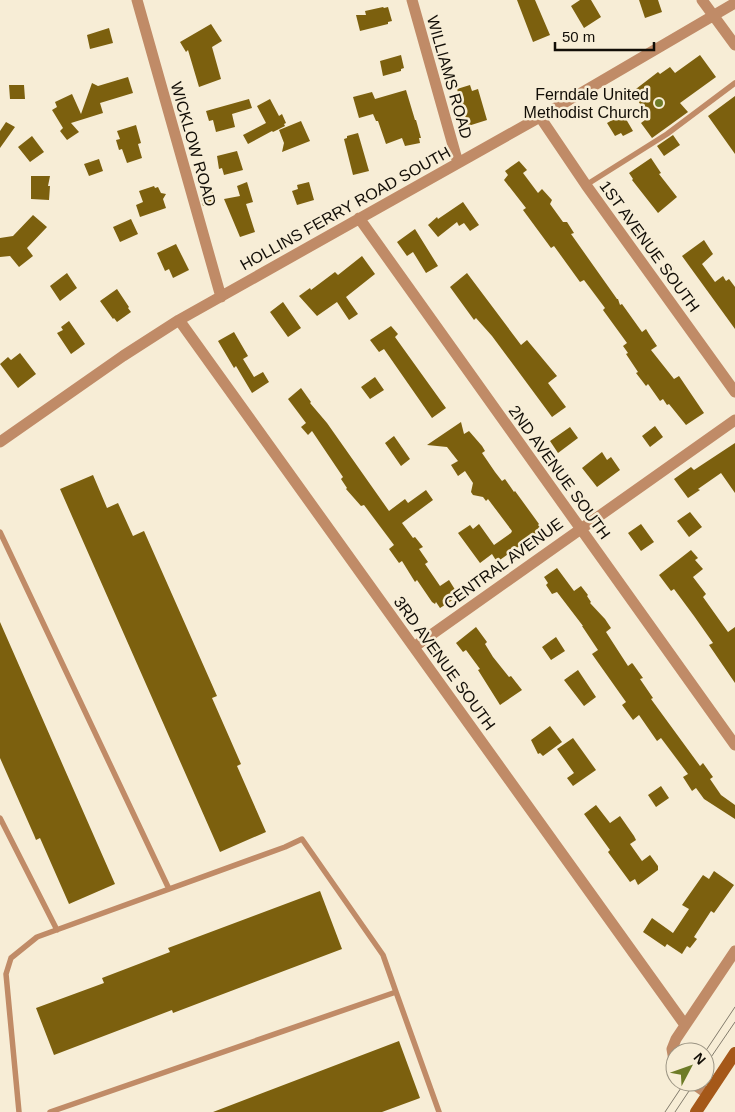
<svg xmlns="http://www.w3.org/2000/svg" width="735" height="1112" viewBox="0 0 735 1112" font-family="Helvetica,sans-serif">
<rect width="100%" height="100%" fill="#f7edd6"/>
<path fill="#7c600e" d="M517,0H535L550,35L533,42Z
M580,0H591L601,17L584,28L571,6Z
M639,0H658L662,12L645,18Z
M383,7L384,8L388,7L392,21L388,22V24L360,31L356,15H366L365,11Z
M211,24L222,41L212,47L221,79L199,87L188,50L186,52L180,42Z
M109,28L113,43L90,49L87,35Z
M401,55L404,68L401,69V71L383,76L380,61Z
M700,55L716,77L680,103L688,112L652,138L641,123L649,117L632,92L658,72L660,74L670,67L675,73Z
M128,77L133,93L100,103L103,113L71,123L79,132L67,140L60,131L63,128L52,110L57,107L55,102L72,94L81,114L92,83L98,86Z
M9,85H24L25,99H10Z
M470,85L472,91L478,89L487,120L468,126L457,89Z
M406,90L415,120H416L421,138H419L420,143L405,146L402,138L386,144L378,121H376L373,114L359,118L353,97L372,92L375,99Z
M735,96V154L708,116Z
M249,99L252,108L232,114L235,127L216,132L213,120L209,121L206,111Z
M270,99L279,116L282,114L286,123L284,124L285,126L273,132L272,131L248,144L243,135L266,123L257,106Z
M623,114L633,131L623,136L621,133L615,136L607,123Z
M301,121L310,141L282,152L284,143L279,130Z
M6,122L15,127L0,148V131Z
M136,125L141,143L138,144L142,158L127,163L122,149L119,150L116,140L120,139L117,131Z
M358,133L369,171L353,175L344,139L347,138V136Z
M673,135L680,145L664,156L657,146Z
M32,136L44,152L30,162L18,147Z
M237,151L243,170L224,175L222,168L219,169L217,156Z
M651,158L661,173L659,174L677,197L658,213L632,180L633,179L629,173Z
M99,159L103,171L89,176L84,164Z
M519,161L527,170L523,173L538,193L542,189L552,200L550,204L563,222H567L574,233L571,234L617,299H618L620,305L622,304L642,332L646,329L649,334L657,346L651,350L674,379L679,376L704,413L686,425L669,404L667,405L663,399L660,401L648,384L646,386L636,373L638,372L626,354L628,353L623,346L627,343L603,310L605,308L584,280L580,282L554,246L551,248L523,210L526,208L504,180L508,175L505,171Z
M31,176H50L48,186H50L49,200L31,199Z
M247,182L253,202L246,204L255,232L240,237L224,199L240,196L237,186Z
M309,182L314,200L297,205L292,191L298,189L297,185Z
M154,186L155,188L158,187L161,193L166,194L163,199L166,208L140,217L136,205L143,202L139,191Z
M213,192L216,203L203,206L200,195Z
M463,202L479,225L470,231L464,223L459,226L457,222L438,237L428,225L437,217L438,219Z
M33,215L47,227L27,248L33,256L19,267L10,256L0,257V238L13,236Z
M131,219L138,234L120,242L113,227Z
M415,229L438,266L426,273L413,252L407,256L397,242Z
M704,240L713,254L702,264L715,282L723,276L726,281L729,279L735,287V329L682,256Z
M176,244L189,270L173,278L169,269L165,271L157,253Z
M362,256L375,274L346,297L358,314L349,320L337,302L317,316L299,296L310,288L311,290L335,272L338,275Z
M67,273L77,288L60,301L50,286Z
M467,273L521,345L527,340L557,376L548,383L566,407L552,417L492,336L476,318L474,320L450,287Z
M117,289L129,307L128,308L131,312L117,322L114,318L113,319L100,301Z
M283,302L301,328L288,337L270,312Z
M69,321L85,344L71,354L57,333L63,330L61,327Z
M391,326L398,334L395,337L446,408L432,418L384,349L379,352L370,340Z
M234,332L248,356L243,359L254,377L263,372L269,382L252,393L236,366L234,368L218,341Z
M20,353L36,374L18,388L0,364L8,357L11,360Z
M375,377L384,390L370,399L361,387Z
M301,388L311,402L310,403L327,423L389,511L405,499L408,503L426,490L433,500L402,523L413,538L415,537L423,547L419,549L428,562L425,564L440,586L449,580L459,596L440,608L436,602L435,604L432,602L417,580L415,582L402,561L399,563L389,549L394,545L364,505L361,506L346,489L347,488L341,479L343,477L312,431L308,435L301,427L306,423L288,399Z
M461,422L464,434L469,431L482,446L485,451L482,453L495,472L502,481L505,479L514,492L515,491L539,524L538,525L542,530L497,562L492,554L480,563L458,533L470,525L473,529L479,524L494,545L511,533L512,531L488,499L486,501L483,497L473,495L471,492L473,483L465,471L458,476L451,465L458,461L447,447L427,445Z
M655,426L663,437L650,447L642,436Z
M570,427L578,438L558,453L550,441Z
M394,436L410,459L401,466L385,443Z
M735,443V493L721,473L698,489L700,490L688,498L674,479L691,467L694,470Z
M602,452L607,460L611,457L620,470L597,487L582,468Z
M93,475L107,508L118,503L133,536L144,531L217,696L212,698L241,764L237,766L266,832L220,852L60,489Z
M690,512L702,527L689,537L677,521Z
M641,524L654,542L641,551L628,533Z
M691,550L698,558L695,560L703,569L693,577L706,594L703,597L728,632L735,627V683L709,645L713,643L694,616L674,589L671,591L659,575Z
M557,568L574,591L581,586L588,595L587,596L591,602L590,603L605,619L611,628L606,632L628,666L632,663L633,664L643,678L640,679L653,698L651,699L700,766L703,763L713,777L710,779L721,795L735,805V819L704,799L696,788L692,791L683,777L688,774L661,738L657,741L639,715L633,720L622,705L626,702L592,654L598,650L582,626H583L557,592L552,594L546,585L548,583L544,577Z
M0,622L115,884L69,904L40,838L36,840L34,835L0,758Z
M476,627L487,642L485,644L493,657L509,677L511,676L522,690L500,705L478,670L480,669L466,650L463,652L456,643Z
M556,637L565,651L551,660L542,647Z
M578,670L596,697L584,706L564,680Z
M550,726L562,742L543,756L540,753L538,754L531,740Z
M573,738L596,770L573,786L567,778L574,773L557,749Z
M661,786L669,798L656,807L648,795Z
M596,805L610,823L620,816L634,836L636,840L630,844L642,861L650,855L658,866V870L638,885L635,879L630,882L608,852L610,850L584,814Z
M714,871L734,885L714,913L711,911L694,937L697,939L690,948L687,946L682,954L667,944L665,947L643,932L652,918L673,933L689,909L682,905L703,875L709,879Z
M320,891L342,949L173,1013L172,1010L54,1055L36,1008L104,983L102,978L170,952L168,948Z
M399,1041L420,1098L382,1112H213Z"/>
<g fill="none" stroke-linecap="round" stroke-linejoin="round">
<path stroke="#c08b67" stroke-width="5.5" d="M586,185L667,134L735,83
M0,532L169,889
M0,818L57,930
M19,1112L6,974L11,958L37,937L285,847L302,839L383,955L396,992
M50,1112L396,992L439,1112"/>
<path stroke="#c08b67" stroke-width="11" d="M137,0L221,297
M412,0L458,163
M702,0L735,45
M540,117L586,185L735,392
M359,218L735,745
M179,320L685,1025
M0,442L123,356L179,320L540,117L735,3
M414,647L735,420
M675,1066L672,1049L676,1039L735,951
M691,1082L708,1094"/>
<path stroke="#a55819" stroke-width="12" d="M696,1112L735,1053"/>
<path stroke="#827b6c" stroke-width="1" d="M705,1052L735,1007
M705,1066L735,1022
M665,1112L685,1082
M675,1112L695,1082"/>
</g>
<circle fill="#6d7b27" stroke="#f7edd6" stroke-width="2" cx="659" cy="103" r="5"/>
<g text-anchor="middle" stroke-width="5" stroke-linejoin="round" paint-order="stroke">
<g font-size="16" fill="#120e07" stroke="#f7edd6">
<text transform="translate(450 77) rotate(74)" y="6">WILLIAMS ROAD</text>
<text transform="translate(194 144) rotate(74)" y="6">WICKLOW ROAD</text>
<text transform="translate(345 208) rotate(-29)" y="6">HOLLINS FERRY ROAD SOUTH</text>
<text transform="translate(650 246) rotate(54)" y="6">1ST AVENUE SOUTH</text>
<text transform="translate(560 472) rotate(54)" y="6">2ND AVENUE SOUTH</text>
<text transform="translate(503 563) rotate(-36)" y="6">CENTRAL AVENUE</text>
<text transform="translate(445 663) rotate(54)" y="6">3RD AVENUE SOUTH</text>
</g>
<g font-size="16" fill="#120e07" stroke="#f7edd6" text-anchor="end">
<text x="649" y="100">Ferndale United<tspan x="649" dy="18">Methodist Church</tspan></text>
</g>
</g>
<g transform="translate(690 1067) rotate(49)"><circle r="24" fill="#f7edd6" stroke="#9b9483"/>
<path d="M0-4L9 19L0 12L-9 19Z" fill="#6d7b27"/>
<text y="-8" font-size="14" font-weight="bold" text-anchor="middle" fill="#120e07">N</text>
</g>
<path d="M555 42v8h99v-8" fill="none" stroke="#120e07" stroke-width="2.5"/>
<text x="562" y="42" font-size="15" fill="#120e07" stroke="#f7edd6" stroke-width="4" paint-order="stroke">50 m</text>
</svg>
